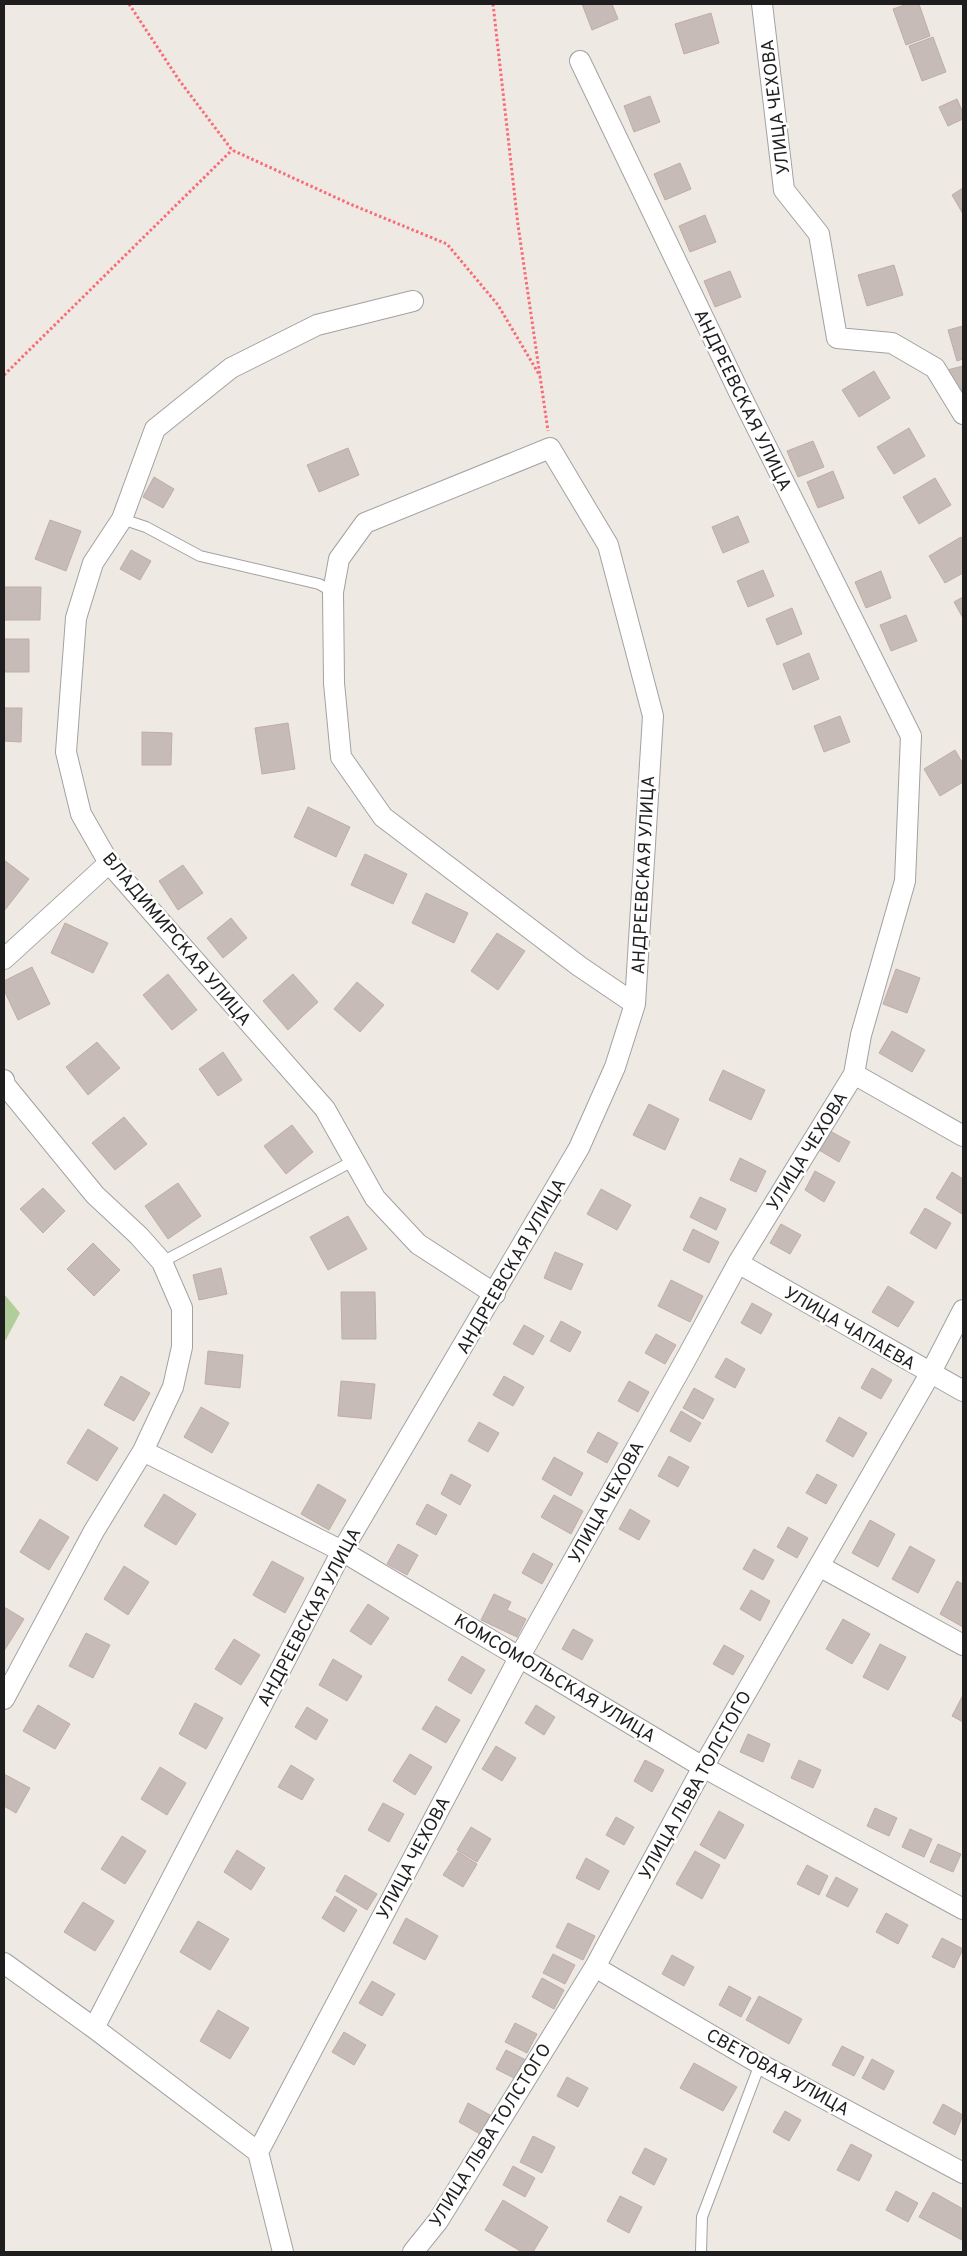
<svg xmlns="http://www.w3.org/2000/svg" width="967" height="2256" viewBox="0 0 967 2256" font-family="Overpass,sans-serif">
<rect width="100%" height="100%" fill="#efe9e4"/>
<path fill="#b1cd99" d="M4,1294L20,1313L4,1343Z"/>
<path fill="#c6bbb7" stroke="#c0ada6" d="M582,4H612L618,19L592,30Z
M908,4H919L930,36L906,45L893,9Z
M711,13L719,43L684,54L675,24Z
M933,37L946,72L922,81L909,46Z
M650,96L660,122L634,132L624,106Z
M957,99L963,113V119L948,126L939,107Z
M680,163L691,189L665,200L654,174Z
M963,188V214L952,195Z
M705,215L716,242L690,252L679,226Z
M894,265L903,295L867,306L858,275Z
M730,271L741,297L715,307L704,281Z
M963,326V359L957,361L948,330Z
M963,366V399L947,370Z
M874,371L890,398L859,417L842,390Z
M909,428L925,456L894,474L877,447Z
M813,441L824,467L798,477L787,451Z
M348,448L359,475L319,492L307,465Z
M833,471L844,498L818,508L807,482Z
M154,477L174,489L163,508L143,497Z
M935,478L951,505L919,524L903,497Z
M738,516L749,542L723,553L712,527Z
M50,520L81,531L66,571L35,559Z
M961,537L963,541V573L945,583L929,556Z
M131,550L151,561L140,580L120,569Z
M763,570L774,596L748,607L737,581Z
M881,571L891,598L866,608L855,582Z
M4,587H41L40,620H4Z
M963,597V618L954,602Z
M792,608L802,634L777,645L766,619Z
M906,615L917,641L891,651L880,625Z
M4,639H29V672H4Z
M809,653L819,679L793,690L783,664Z
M4,708H22L21,742L4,741Z
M840,716L850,742L824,752L814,726Z
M288,723L295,769L262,774L255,728Z
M142,732L172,733L171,765H142Z
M955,750L963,764V782L940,796L924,769Z
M308,807L350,827L336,857L294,837Z
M365,854L407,874L393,904L351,885Z
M4,860L29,879L4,911Z
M183,865L203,893L178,910L159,881Z
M426,893L468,913L454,943L412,923Z
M231,918L247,938L223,958L207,938Z
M65,923L108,943L93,973L51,953Z
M497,933L525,951L498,990L471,971Z
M32,967L50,1004L18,1020L4,990V981Z
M896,969L920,978L907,1013L883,1004Z
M168,974L197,1010L172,1030L143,995Z
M293,974L318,1002L288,1030L263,1001Z
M357,982L384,1005L360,1032L334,1009Z
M892,1031L925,1050L912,1072L879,1053Z
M97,1042L120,1068L88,1095L66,1067Z
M223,1052L242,1080L218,1096L199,1069Z
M723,1070L765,1090L751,1120L709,1100Z
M649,1104L679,1119L665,1150L633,1135Z
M124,1117L147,1144L115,1170L92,1143Z
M292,1125L313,1152L286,1174L264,1146Z
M830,1131L850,1142L839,1162L819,1150Z
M740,1158L766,1171L756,1192L730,1180Z
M815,1171L835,1182L824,1202L805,1190Z
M952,1172L963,1179L962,1214L936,1198Z
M178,1183L201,1216L168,1239L145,1206Z
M43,1188L65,1211L43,1233L20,1209Z
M601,1189L631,1205L617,1230L587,1214Z
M700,1197L726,1209L716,1230L690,1217Z
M925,1208L951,1223L936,1249L910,1233Z
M348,1216L367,1249L328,1270L310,1237Z
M781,1224L801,1235L790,1254L770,1243Z
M693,1229L719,1242L709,1263L683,1250Z
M93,1243L120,1270L94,1296L67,1269Z
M555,1252L583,1264L571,1290L544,1278Z
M221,1268L227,1294L199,1300L193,1275Z
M671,1280L703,1296L690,1322L658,1306Z
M888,1286L914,1302L898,1327L872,1312Z
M341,1292H375L376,1339H342Z
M752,1303L772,1314L761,1334L741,1323Z
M561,1321L581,1332L570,1352L550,1341Z
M524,1325L544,1336L533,1355L513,1344Z
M656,1334L676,1345L665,1364L645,1353Z
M208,1351L243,1355L240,1388L205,1384Z
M726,1358L745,1369L735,1388L715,1377Z
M872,1368L892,1380L881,1399L861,1388Z
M121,1376L150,1393L134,1421L104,1405Z
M504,1376L524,1387L513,1406L493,1395Z
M341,1381L375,1384L371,1419L338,1416Z
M629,1381L649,1392L638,1412L618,1401Z
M694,1388L714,1399L703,1419L683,1408Z
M201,1407L229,1423L212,1453L184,1437Z
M681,1411L701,1423L690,1442L670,1431Z
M839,1417L867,1433L853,1457L826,1441Z
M479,1422L499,1433L488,1452L468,1441Z
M88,1429L118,1448L97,1481L67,1463Z
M598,1432L618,1443L607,1463L587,1452Z
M669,1456L689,1467L678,1487L658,1476Z
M554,1457L583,1473L571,1496L542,1479Z
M451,1474L471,1485L460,1505L441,1494Z
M817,1474L837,1485L826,1504L806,1493Z
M318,1484L346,1500L329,1530L301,1514Z
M164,1494L196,1514L176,1545L144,1526Z
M554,1495L583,1511L571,1534L541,1517Z
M427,1504L447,1515L436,1535L416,1524Z
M630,1509L650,1521L639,1540L619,1529Z
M40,1519L69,1537L49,1570L20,1552Z
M870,1520L895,1534L878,1567L852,1553Z
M788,1527L808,1538L797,1558L777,1547Z
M398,1544L418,1555L407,1575L387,1564Z
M910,1546L935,1560L918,1593L892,1579Z
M754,1549L774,1560L763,1580L743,1569Z
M533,1553L553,1564L542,1584L522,1573Z
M272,1561L304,1578L285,1613L253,1595Z
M124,1566L149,1582L128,1615L104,1599Z
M957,1581L963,1584V1627L940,1614Z
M751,1590L770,1601L760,1621L740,1609Z
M494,1594L511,1602L507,1610L526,1619L517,1637L481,1620Z
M368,1604L389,1618L371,1645L350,1631Z
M4,1607L24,1619L4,1651Z
M843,1619L870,1634L852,1664L826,1649Z
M573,1629L593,1640L582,1660L562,1649Z
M86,1633L110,1645L93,1678L69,1666Z
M234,1639L260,1655L241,1685L215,1669Z
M880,1644L906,1657L888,1690L863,1677Z
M724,1645L744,1656L733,1675L713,1664Z
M462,1656L485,1670L471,1694L448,1680Z
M333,1659L362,1676L347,1701L319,1685Z
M963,1695V1722L952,1716Z
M195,1703L223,1718L206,1749L179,1734Z
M38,1705L70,1724L55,1749L23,1731Z
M536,1705L555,1717L544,1735L525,1723Z
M436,1706L460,1720L446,1743L422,1729Z
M307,1707L328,1720L316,1740L295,1727Z
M748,1734L770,1744L763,1762L740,1752Z
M496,1746L516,1758L502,1781L482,1769Z
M410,1754L432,1767L415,1795L393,1781Z
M645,1760L664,1770L652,1792L634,1781Z
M799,1760L821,1770L813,1788L791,1778Z
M291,1765L314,1779L302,1800L278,1787Z
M160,1767L186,1783L167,1815L141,1799Z
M4,1774L30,1788L16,1813L4,1806Z
M383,1803L404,1814L389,1842L368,1830Z
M875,1808L897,1818L889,1836L867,1826Z
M719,1811L744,1825L725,1859L700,1845Z
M616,1817L634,1827L624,1845L606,1835Z
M471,1827L491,1839L477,1862L457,1850Z
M910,1829L932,1839L924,1857L902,1847Z
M122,1836L146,1851L125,1884L101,1869Z
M938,1844L961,1854L953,1872L930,1862Z
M237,1850L265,1868L251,1890L224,1872Z
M695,1851L720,1865L702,1899L676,1884Z
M458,1852L477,1864L463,1887L443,1875Z
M586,1858L609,1871L599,1890L576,1878Z
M807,1865L828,1876L819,1895L797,1884Z
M345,1875L377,1894L367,1910L336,1891Z
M836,1877L858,1889L848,1907L826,1896Z
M335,1896L357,1910L344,1932L322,1918Z
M83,1902L114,1921L95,1951L64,1932Z
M886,1913L908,1925L898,1944L876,1932Z
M406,1918L438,1936L425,1960L393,1943Z
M198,1921L229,1939L210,1970L180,1952Z
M568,1923L595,1936L583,1960L556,1947Z
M942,1938L963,1949L954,1968L932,1957Z
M553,1954L575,1965L565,1984L543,1973Z
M672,1955L694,1967L684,1986L662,1974Z
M542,1978L564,1990L554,2009L532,1997Z
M372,1981L395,1994L382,2016L359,2003Z
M729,1986L751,1998L741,2017L719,2005Z
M759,1996L802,2019L789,2044L746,2020Z
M218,2010L249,2028L230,2059L200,2041Z
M515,2023L537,2034L527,2053L505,2042Z
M344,2032L366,2045L354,2065L332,2052Z
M842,2046L864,2057L854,2076L832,2065Z
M506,2050L528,2061L518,2080L496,2069Z
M872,2059L894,2071L884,2090L862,2078Z
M694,2063L737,2087L723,2111L680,2088Z
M567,2077L588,2088L578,2107L557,2096Z
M468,2103L490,2115L480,2134L459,2122Z
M943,2104L963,2115L955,2135L933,2123Z
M785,2111L801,2120L789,2141L773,2132Z
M533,2136L555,2147L542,2173L520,2162Z
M851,2144L872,2155L859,2181L837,2170Z
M645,2148L667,2159L654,2185L632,2173Z
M513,2166L535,2178L525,2197L503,2185Z
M896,2191L918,2203L908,2222L886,2210Z
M933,2192L963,2209L962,2240L919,2217Z
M620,2196L642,2207L629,2233L607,2221Z
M503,2200L548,2227L533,2252H522L485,2230Z"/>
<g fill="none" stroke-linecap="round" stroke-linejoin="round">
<defs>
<path id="service" d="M122,519L146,527L200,556L319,584L333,592
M162,1262L355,1160
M701,2252L702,2217L760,2064"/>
<path id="minor" d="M762,4L784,190L819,234L837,338L892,343L935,368L963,414
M413,301L317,325L231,368L155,429L122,519L93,563L76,618L66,752L81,814L109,863L325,1109L375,1198L418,1244L495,1294
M4,959L109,863
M854,1074L963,1136
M4,1080L5,1085L95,1195L139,1236L162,1262L182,1308V1347L173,1387L143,1451L94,1531L4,1699
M738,1263L963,1391
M143,1451L342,1551L703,1767L963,1909
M819,1566L963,1645
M4,1963L94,2028L258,2152
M595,1967L760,2064L963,2173
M94,2028L342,1551L579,1148L615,1067L635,1004L653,716L608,545L550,448L365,523L339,559L333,592L334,683L341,757L383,817L579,966L635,1004
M283,2252L258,2152L520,1656L686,1359L738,1263L854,1074L861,1035L905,881L911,736L739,392L580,61
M413,2252L438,2221L595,1967L703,1767L930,1374L963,1310"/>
</defs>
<use href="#service" stroke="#a2a2a2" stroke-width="12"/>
<use href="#minor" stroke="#a2a2a2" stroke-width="22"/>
<path stroke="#f76c75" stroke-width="3" stroke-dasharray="2.5 2.5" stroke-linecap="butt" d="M129,4L179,80L232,150L350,204L447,244L498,305L540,376
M493,4L518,225L548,431
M4,375L232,150"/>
<use href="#service" stroke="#fff" stroke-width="10"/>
<use href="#minor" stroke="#fff" stroke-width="20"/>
</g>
<g text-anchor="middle" stroke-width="5" stroke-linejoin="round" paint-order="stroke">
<g font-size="18" fill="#1e1e1e" stroke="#fff">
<text transform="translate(775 107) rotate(-97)" y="6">УЛИЦА ЧЕХОВА</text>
<text transform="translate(743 400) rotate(64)" y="6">АНДРЕЕВСКАЯ УЛИЦА</text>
<text transform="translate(643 875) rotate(-87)" y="6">АНДРЕЕВСКАЯ УЛИЦА</text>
<text transform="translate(177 939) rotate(50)" y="6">ВЛАДИМИРСКАЯ УЛИЦА</text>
<text transform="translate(807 1151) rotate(-58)" y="6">УЛИЦА ЧЕХОВА</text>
<text transform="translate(511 1266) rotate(-60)" y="6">АНДРЕЕВСКАЯ УЛИЦА</text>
<text transform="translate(850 1328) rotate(30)" y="6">УЛИЦА ЧАПАЕВА</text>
<text transform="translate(606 1502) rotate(-61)" y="6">УЛИЦА ЧЕХОВА</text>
<text transform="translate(309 1617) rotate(-62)" y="6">АНДРЕЕВСКАЯ УЛИЦА</text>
<text transform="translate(555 1678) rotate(31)" y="6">КОМСОМОЛЬСКАЯ УЛИЦА</text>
<text transform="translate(695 1785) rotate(-61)" y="6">УЛИЦА ЛЬВА ТОЛСТОГО</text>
<text transform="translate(413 1858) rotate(-62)" y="6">УЛИЦА ЧЕХОВА</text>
<text transform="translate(778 2072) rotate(29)" y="6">СВЕТОВАЯ УЛИЦА</text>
<text transform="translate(490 2135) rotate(-58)" y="6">УЛИЦА ЛЬВА ТОЛСТОГО</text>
</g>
</g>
<rect width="967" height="2256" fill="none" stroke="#1e1e1e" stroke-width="10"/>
</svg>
